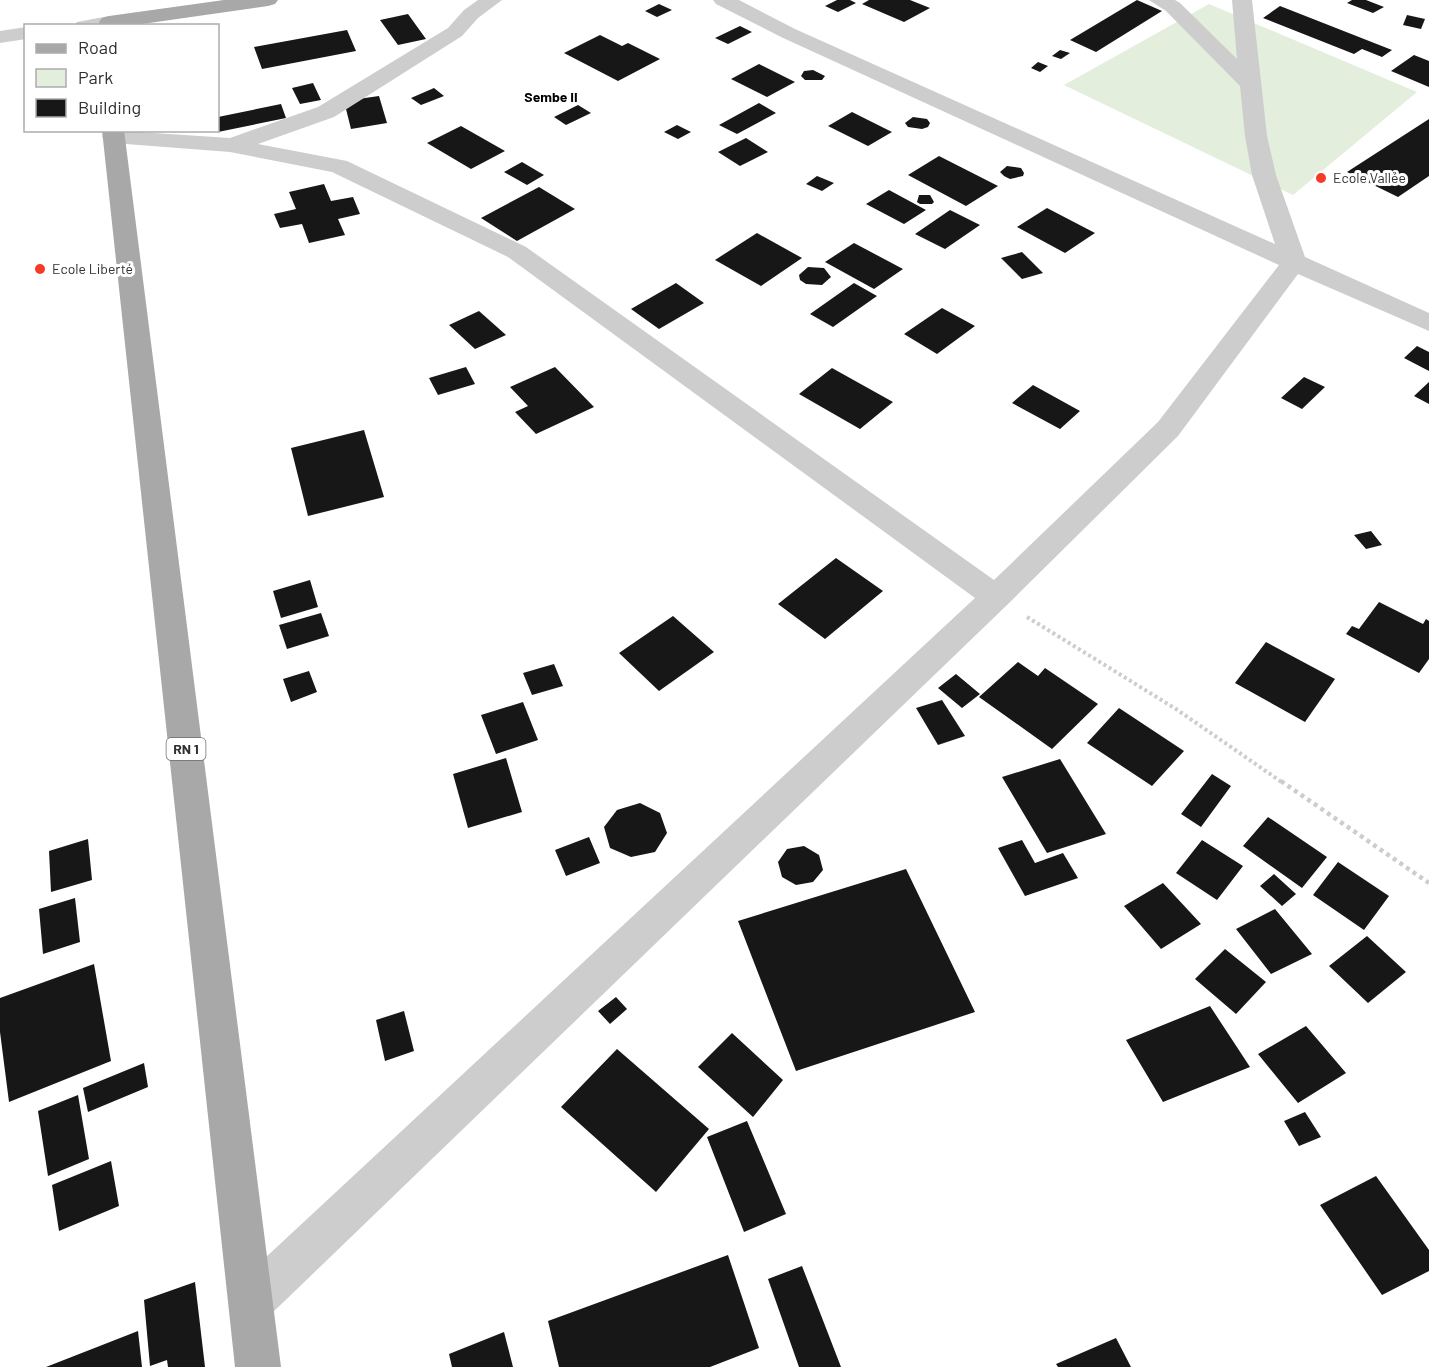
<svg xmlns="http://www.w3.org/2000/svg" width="1429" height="1367" viewBox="0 0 1429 1367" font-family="Barlow,sans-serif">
<rect width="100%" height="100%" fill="#fff"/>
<path fill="#e3eedd" d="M1209,4L1417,92L1293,195L1064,85Z"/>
<path fill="#171717" d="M837,0H850L856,3L838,12L825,6Z
M869,0H910L930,8L904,22L862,4Z
M1137,0L1162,11L1096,52L1070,40Z
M1352,0H1366L1384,7L1373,13L1347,3Z
M659,4L672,10L657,17L645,11Z
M1280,6L1392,50L1382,57L1362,49L1354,54L1263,18Z
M408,14L426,39L398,45L380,20Z
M1407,15L1425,19L1421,29L1403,25Z
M740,26L752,32L728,44L715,38Z
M347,30L356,51L262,69L254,47Z
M600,35L622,46L628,43L660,59L618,81L564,53Z
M1060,50L1070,53L1061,59L1052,56Z
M1414,55L1429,61V87L1391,71Z
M1038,62L1048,66L1040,72L1031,68Z
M759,64L795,82L767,97L731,79Z
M813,70L825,76L822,80H805L801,76L804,71Z
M313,83L321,100L300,104L292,88Z
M434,88L444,96L421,105L411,98Z
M379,96L387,123L351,129L344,101Z
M759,103L776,113L737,134L719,125Z
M281,104L286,118L218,132V117Z
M578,105L591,113L566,125L554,117Z
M852,112L892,132L868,146L828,126Z
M913,117L927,119L930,123L928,127L922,129L908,127L905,123Z
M1429,119V176L1398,197L1347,172Z
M677,125L691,132L678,139L664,132Z
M461,126L505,151L471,169L427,143Z
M746,138L768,152L740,166L718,152Z
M939,156L998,186L966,206L908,175Z
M522,162L544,175L527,185L504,172Z
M1007,166L1021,168L1024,173L1023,176L1010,179L1004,176L1000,172Z
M817,176L834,183L822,191L806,184Z
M324,184L331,201L353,197L360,214L338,219L345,235L309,243L302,224L280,228L274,214L296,209L289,192Z
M539,187L575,209L517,241L481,218Z
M889,190L926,210L904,224L866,204Z
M919,195H930L934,202L932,204H920L917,202Z
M1047,208L1095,233L1065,253L1017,227Z
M950,210L980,225L945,249L915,234Z
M757,233L802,258L761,286L715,260Z
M854,243L903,269L874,289L825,262Z
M1022,252L1043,273L1022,279L1001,258Z
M808,267L824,268L831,277L822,285L806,284L800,280L799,275Z
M676,283L704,303L659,329L631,309Z
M854,283L877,296L833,327L810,314Z
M942,308L975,326L937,354L904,334Z
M479,311L506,335L475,349L449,325Z
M1417,346L1429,352V371L1404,358Z
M466,367L475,384L438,395L429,378Z
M555,367L594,407L536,434L515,412L528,406L510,387Z
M832,368L893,402L860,429L799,394Z
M1304,377L1325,387L1302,409L1281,398Z
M1429,382V404L1414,396Z
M1033,385L1080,411L1060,429L1012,403Z
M364,430L384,497L308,516L291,448Z
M1371,531L1382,545L1366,549L1354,535Z
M836,558L883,591L825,639L778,604Z
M310,580L318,607L281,618L273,591Z
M1379,602L1423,624L1426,619L1429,621V659L1419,673L1346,634L1352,626L1359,629Z
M321,613L329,636L287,649L279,625Z
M673,616L714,652L659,691L619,653Z
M1266,642L1335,679L1305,722L1235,683Z
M1018,662L1038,676L1045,668L1098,704L1052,749L979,697Z
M554,664L563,686L532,695L523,673Z
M309,671L317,692L291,702L283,679Z
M956,674L980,694L962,708L938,688Z
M942,700L965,736L938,745L916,708Z
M523,702L538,740L496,754L481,715Z
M1119,708L1184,751L1152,786L1087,743Z
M506,758L522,812L468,828L453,774Z
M1060,759L1106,834L1047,853L1002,777Z
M1212,774L1231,786L1201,827L1181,814Z
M640,803L660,813L667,833L655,852L631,857L610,848L604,827L617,810Z
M1268,817L1327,857L1302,888L1243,846Z
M589,837L600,863L566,876L555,850Z
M88,839L92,880L51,892L49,851Z
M1022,840L1035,863L1063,853L1078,878L1025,896L998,848Z
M1202,840L1243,866L1217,900L1176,873Z
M804,846L819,855L823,870L813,882L796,885L782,877L778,862L787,849Z
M1338,862L1389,896L1364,930L1313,895Z
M906,869L975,1012L796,1071L738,921Z
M1274,874L1296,894L1282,906L1260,886Z
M1163,883L1201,924L1161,949L1124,906Z
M75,898L80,942L43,954L39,909Z
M1275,909L1312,954L1271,974L1236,929Z
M1367,936L1406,972L1368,1003L1329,966Z
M1225,949L1266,982L1236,1014L1195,979Z
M94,964L111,1061L9,1102L0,1032V998Z
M616,997L627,1009L610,1024L598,1011Z
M1210,1006L1250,1067L1163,1102L1126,1040Z
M404,1011L414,1051L385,1061L376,1020Z
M1306,1026L1346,1073L1298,1103L1258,1054Z
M732,1033L783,1080L753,1117L698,1067Z
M617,1049L709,1129L656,1192L561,1107Z
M144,1063L148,1087L88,1112L83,1088Z
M78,1095L89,1159L48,1176L38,1111Z
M1305,1112L1321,1137L1299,1146L1284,1121Z
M747,1121L786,1214L744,1232L707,1137Z
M111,1161L119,1206L59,1231L52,1185Z
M1376,1176L1429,1250V1271L1382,1295L1320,1205Z
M728,1255L759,1348L710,1367H559L548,1321Z
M802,1266L841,1367H799L768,1279Z
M195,1282L205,1367H168L167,1360L150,1366L144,1300Z
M138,1331L142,1367H46Z
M504,1332L513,1367H452L449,1354Z
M1116,1338L1131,1367H1058L1056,1364Z"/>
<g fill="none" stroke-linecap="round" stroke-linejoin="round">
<path stroke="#cdcdcd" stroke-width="4" stroke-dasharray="3 3" stroke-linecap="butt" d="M1027,617L1176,709L1283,783"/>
<path stroke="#cdcdcd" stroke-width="4.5" stroke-dasharray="4 4" stroke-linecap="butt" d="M1281,781L1429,883"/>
<path fill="#cdcdcd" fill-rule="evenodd" d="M478,0H502L478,18L462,36L334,117L258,144L347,161L526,247L994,580L1158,422L1279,265L781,37L716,4L713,0H739L795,29L1275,244L1252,175L1245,136L1240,86L1166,11L1149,0H1175L1180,3L1237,59L1232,0H1252L1267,136L1276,175L1305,257L1429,313V331L1298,274L1178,436L1007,605L268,1317L252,1323L236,1317L230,1301L236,1285L975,598L508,257L332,172L230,152L113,143L105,141L102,136L108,130L230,138L318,107L448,28L464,10Z
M109,16L116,18L119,22L117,26H74L77,22Z
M26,27V39L0,43V31Z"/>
<path fill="#a8a8a8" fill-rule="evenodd" d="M224,0H278L275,4L268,6L128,26H101L99,22L102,18L109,16Z
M102,130H124L281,1367H235Z"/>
</g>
<g fill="#f53a25" stroke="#fff" stroke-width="2">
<circle cx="1321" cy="178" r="6"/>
<circle cx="40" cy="269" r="6"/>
</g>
<g text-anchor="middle" stroke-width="6" stroke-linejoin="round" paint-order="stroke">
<g font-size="14" font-weight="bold" fill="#000" stroke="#fff">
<text x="551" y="102">Sembe II</text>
</g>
<g font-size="14" fill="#303030" stroke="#fff" text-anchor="start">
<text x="1333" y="183">Ecole Vallée</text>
<text x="52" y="274">Ecole Liberté</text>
</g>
<rect fill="#fff" stroke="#6e6e6e" stroke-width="1.5" x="166.5" y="738" width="39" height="22" rx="4.5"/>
<g font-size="14" font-weight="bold" fill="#303030">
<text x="186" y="754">RN 1</text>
</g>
</g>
<rect x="24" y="24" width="195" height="108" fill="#ffffff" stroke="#acacac" stroke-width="1.5"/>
<rect x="36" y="44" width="30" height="9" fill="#a8a8a8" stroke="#acacac" stroke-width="1.5"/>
<text x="78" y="54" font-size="18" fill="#303030">Road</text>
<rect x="36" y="69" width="30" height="18" fill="#e3eedd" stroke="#acacac" stroke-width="1.5"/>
<text x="78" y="84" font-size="18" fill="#303030">Park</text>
<rect x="36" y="99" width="30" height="18" fill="#171717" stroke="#acacac" stroke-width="1.5"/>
<text x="78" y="114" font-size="18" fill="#303030">Building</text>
</svg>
